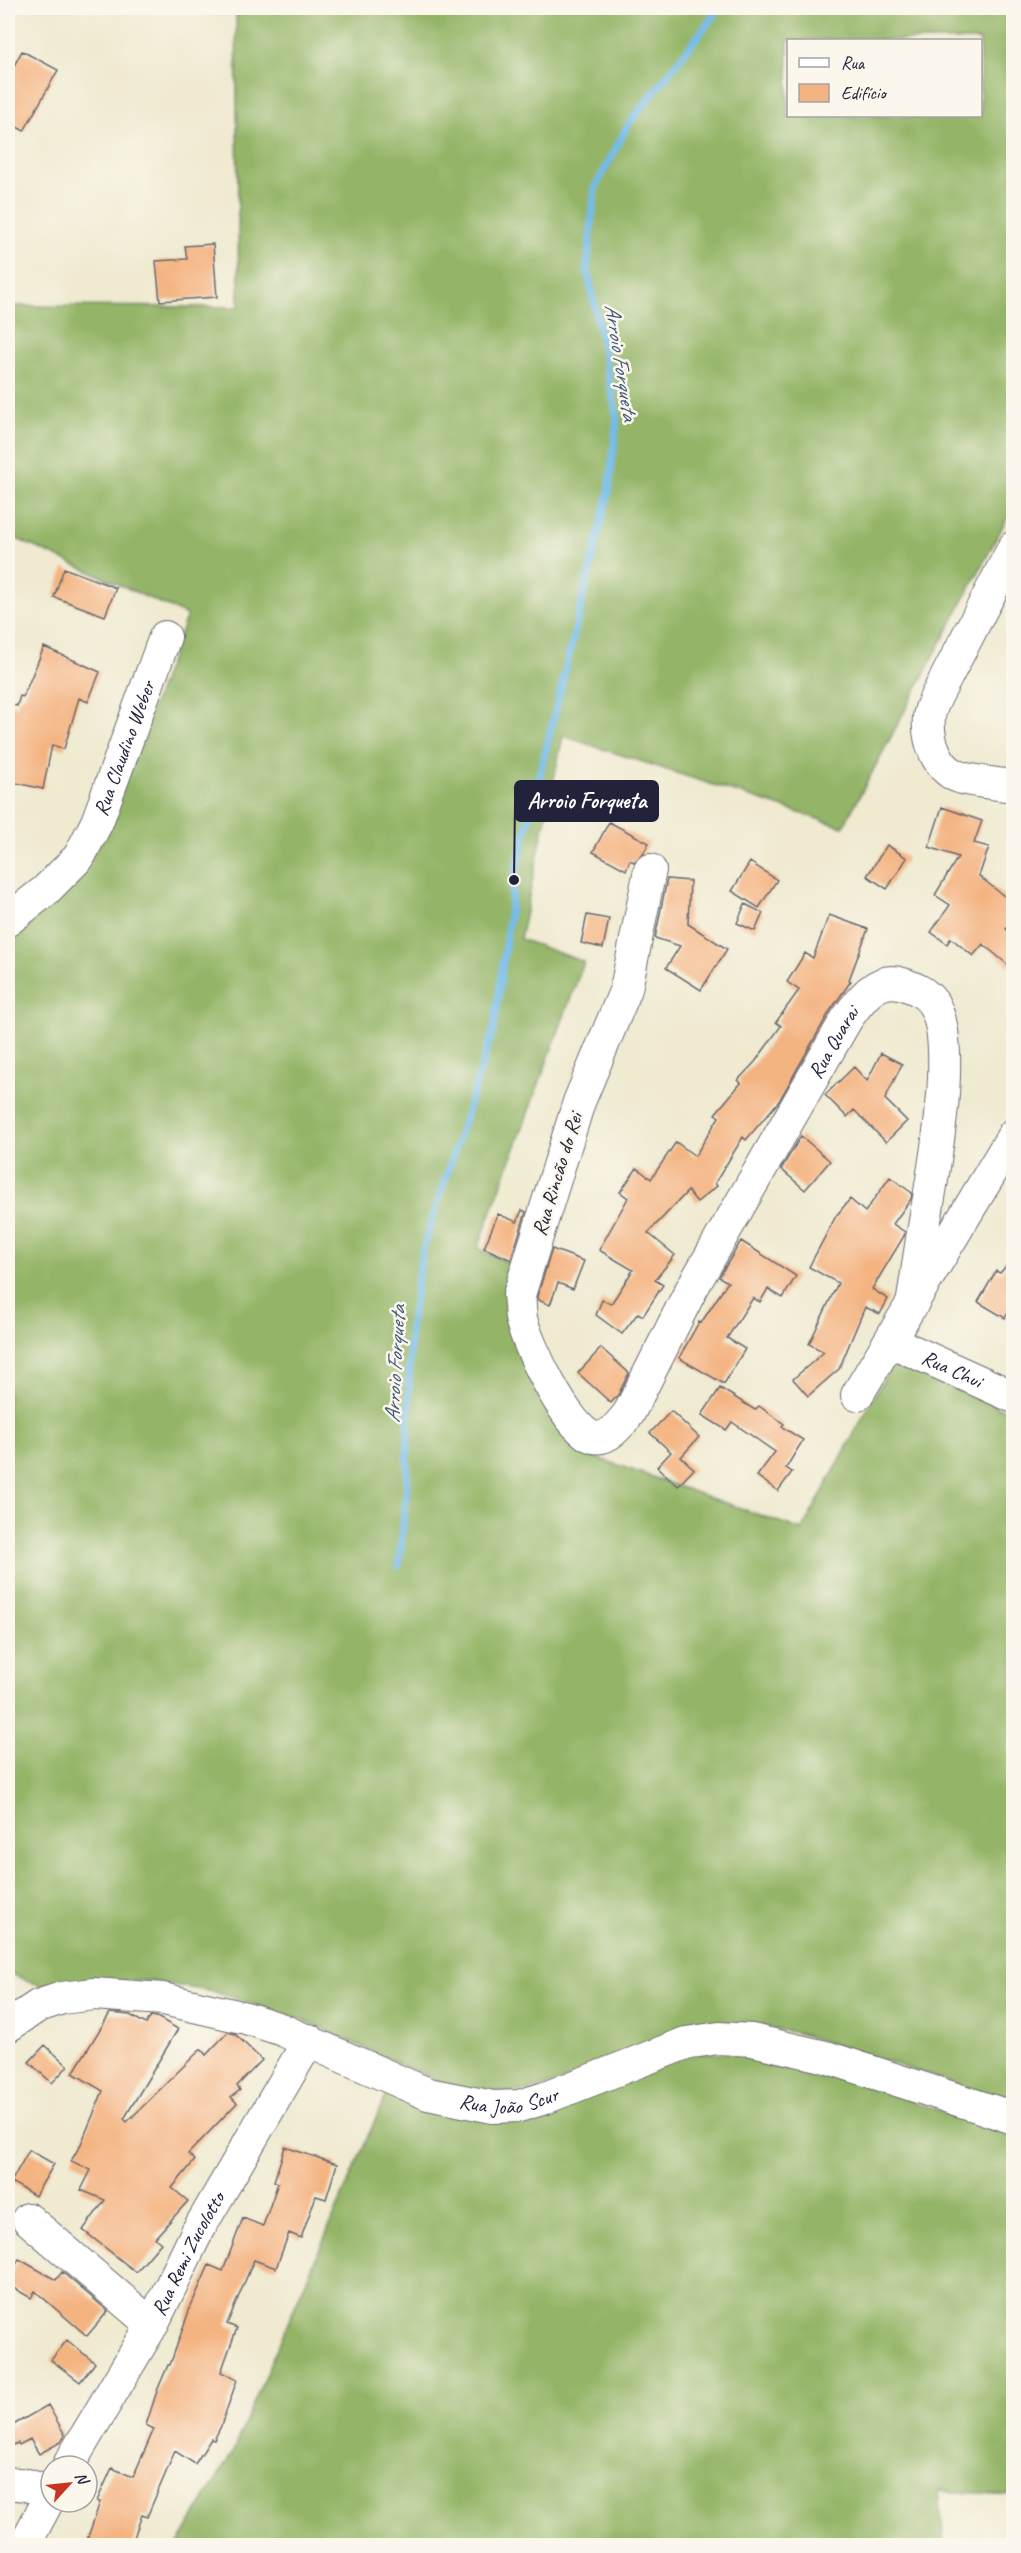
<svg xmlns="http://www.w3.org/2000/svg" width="1021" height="2553" viewBox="0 0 1021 2553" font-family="Caveat,sans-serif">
<rect width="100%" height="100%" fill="#fbf7ec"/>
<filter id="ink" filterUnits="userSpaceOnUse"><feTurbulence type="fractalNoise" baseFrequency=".0167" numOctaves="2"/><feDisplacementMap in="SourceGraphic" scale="12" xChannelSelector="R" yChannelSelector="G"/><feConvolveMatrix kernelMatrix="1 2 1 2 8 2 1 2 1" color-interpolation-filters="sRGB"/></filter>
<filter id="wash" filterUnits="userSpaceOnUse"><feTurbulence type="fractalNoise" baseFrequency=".008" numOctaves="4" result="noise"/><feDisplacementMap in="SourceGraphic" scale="24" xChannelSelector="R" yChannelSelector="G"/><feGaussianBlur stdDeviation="1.35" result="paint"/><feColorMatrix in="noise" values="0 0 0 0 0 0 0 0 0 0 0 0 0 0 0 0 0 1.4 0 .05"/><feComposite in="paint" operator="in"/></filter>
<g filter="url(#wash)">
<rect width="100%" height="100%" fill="#efead0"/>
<path fill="#94b568" stroke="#5b6c52" stroke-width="1.5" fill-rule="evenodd" d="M236,8H1013V507L843,827L563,736L520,939L584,962L478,1248L516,1266L552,1414L569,1441L585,1452L601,1459L802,1530L895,1358L1013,1414V2102L797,2033L748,2024L531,2091L473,2093L431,2078L301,2019L214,1992L151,1981L81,1982L47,1988L8,1973V932L110,820L187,615L8,535V306L239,307ZM788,40H980V116H788Z
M735,2052C830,2070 922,2105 1013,2137V2495L939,2491L944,2545L177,2546L232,2453L388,2090L466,2114L684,2054Z"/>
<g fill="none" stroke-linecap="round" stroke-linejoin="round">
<path stroke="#72bbeb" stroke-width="7" d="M399,1566L407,1485L410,1327L423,1248L494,1028L514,880L609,491L617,418L587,268L595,188L628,125L720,8"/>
</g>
<g id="blocks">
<path fill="#f4b482" d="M22,51L58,70L24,131L8,122V77Z
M213,244L217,297L160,301L156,261L187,259L185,246Z
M64,568L116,588L105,616L54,597Z
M44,647L100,672L88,702L79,698L64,749L52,745L43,789L8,781V703L17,706L20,696L23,697Z
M942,807L982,821L974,843L989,847L979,876L1014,904V920L1006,929L1014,935V970L983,944L973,956L951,938L947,944L931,932L950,905L935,895L958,857L929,847Z
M609,822L649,843L643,854L634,862L630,860L626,870L593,852Z
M887,845L907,858L887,889L867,876Z
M750,862L777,880L759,908L732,891Z
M667,879L690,881L688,924L727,949L701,990L666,968L680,946L655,938Z
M745,904L763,913L755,931L737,923Z
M587,915L609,919L603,948L581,943Z
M829,915L868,929L849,980L851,981L830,1011L779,1101L746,1140L743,1137L715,1183L717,1186L697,1202L688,1191L648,1233L675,1255L655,1280L663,1285L643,1316L638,1313L622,1334L596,1315L602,1300L611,1304L633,1270L599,1250L628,1198L620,1192L637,1168L651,1179L676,1142L695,1156L719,1117L715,1114L741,1083L738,1080L755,1062L781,1026L776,1022L799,990L787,982L805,953L813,958Z
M881,1053L902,1064L885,1099L907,1121L886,1142L854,1110L847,1117L825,1095L854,1067L867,1081Z
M801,1136L830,1161L805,1190L781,1169Z
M890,1177L912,1193L911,1199L893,1224L905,1232L904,1236L872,1289L888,1299L880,1314L865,1307L839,1369L808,1396L793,1379L824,1352L809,1344L838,1283L809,1267L836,1216L850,1199L865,1212Z
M522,1210L526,1212L511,1260L484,1248L498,1214L517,1222Z
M741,1241L796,1276L783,1298L768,1289L760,1302L753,1298L727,1338L745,1349L724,1384L679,1358L699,1322L701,1323L728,1282L719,1277Z
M552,1249L584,1261L573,1289L558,1283L550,1305L538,1300L537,1297Z
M1014,1257V1304L1005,1318L978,1302L996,1271L1000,1273Z
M601,1348L629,1373L618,1395L611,1403L578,1373Z
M720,1388L755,1410L759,1406L784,1424L782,1427L803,1440L786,1468L792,1472L778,1491L757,1476L775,1452L732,1422L726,1430L702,1415Z
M671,1411L699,1437L681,1457L694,1469L678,1486L657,1467L671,1452L650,1433Z
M110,2013L130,2015L146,2024L151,2016L157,2017L178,2029L124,2119L127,2122L201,2049L206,2055L228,2032L235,2034L262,2060L237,2086L240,2090L231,2097L237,2103L188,2154L195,2160L172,2188L188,2201L155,2238L161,2243L136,2272L83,2230L105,2200L81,2190L91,2170L71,2161L81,2144L103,2091L73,2073Z
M45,2045L68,2066L52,2083L29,2062Z
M285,2147L337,2164L326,2199L316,2196L301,2238L289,2233L276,2268L254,2260L227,2324L237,2328L221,2372L237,2380L221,2426L214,2440L211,2439L195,2464L175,2451L147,2517L142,2515L131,2546H102L87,2540L100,2502L97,2501L112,2468L133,2477L154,2429L146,2425L157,2391L168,2365H170L190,2308L209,2265L223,2271L243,2218L263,2226L278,2183L274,2181Z
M29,2150L54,2164L35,2196L11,2182Z
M19,2259L56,2280L62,2272L108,2311L87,2336L35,2291L31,2298L8,2285V2280Z
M67,2340L95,2363L80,2382L51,2360Z
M48,2405L65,2435L61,2442L39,2454L30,2439L19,2445L18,2443L8,2447V2428Z"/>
</g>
</g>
<g filter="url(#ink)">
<use href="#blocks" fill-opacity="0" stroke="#6a686f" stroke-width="1.5"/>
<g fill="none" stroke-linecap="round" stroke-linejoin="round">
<defs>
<g id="minor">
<path d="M1014,547L937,695C934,701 930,709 929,717C927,740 937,771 962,778C979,782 997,784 1014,786"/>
<path id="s1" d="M650,870L626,989L579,1102L519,1295C520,1302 520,1310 521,1318C526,1342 568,1431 593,1437C608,1441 621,1423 629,1413L691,1290L846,1020C859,1001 877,975 903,984C915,988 925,992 933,1003C960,1046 931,1182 923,1233C919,1257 916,1281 912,1305"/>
<path id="s2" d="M8,920L46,890L79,857L97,822L165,637"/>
<path id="s3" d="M890,1341L1014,1397"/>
<path d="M857,1395L1014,1134"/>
<path id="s4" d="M8,2026L38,2006L62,1998L94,1994L163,1999L246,2018L280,2029L428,2094L493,2107L519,2106L545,2098L686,2043L719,2038L752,2040L826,2057L1014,2118"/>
<path d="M28,2219L152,2325"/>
<path id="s5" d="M68,2466L152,2325L197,2232L309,2040"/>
<path d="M8,2483L27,2485L51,2493"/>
<path d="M24,2546L51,2495"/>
</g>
</defs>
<use href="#minor" stroke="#6a686f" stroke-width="34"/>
<use href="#minor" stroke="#fff" stroke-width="32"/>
</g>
</g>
<g text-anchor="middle" stroke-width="5" stroke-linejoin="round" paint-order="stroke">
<g font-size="21" fill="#22223b" stroke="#fbf7ec">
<text dy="7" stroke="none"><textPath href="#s2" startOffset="213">Rua Claudino Weber</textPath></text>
<text dy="7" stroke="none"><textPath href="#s1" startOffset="1080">Rua Quarai</textPath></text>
<text transform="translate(557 1174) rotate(-73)" y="7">Rua Rincão do Rei</text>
<text dy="7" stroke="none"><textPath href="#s3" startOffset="68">Rua Chui</textPath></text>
<text dy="7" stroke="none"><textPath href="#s4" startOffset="528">Rua João Scur</textPath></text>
<text dy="7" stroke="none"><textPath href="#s5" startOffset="244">Rua Remi Zucolotto</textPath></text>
</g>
<g font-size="22" font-style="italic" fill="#3e5879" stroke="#fbf7ec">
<text transform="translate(622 362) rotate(81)" y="8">Arroio Forqueta</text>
<text transform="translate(394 1364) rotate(-87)" y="8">Arroio Forqueta</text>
</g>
</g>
<path fill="none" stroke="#22223b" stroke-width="2" d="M514 880L515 801"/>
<circle fill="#22223b" stroke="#fbf7ec" stroke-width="2" cx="514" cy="880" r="6"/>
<rect fill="#22223b" stroke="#22223b" stroke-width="2" x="515" y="781" width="143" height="40" rx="6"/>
<g font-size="22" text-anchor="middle" font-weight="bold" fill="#fff">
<text x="587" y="808">Arroio Forqueta</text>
</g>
<rect width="1021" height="2553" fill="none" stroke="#fbf7ec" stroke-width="30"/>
<rect x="787" y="39" width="195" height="78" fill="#fbf7ec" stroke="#a4a2a5" stroke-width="1.5"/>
<rect x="799" y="58" width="30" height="9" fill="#ffffff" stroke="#a4a2a5" stroke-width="1.5"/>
<text x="841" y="69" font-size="18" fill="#22223b">Rua</text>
<rect x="799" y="84" width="30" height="18" fill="#f4b482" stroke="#a4a2a5" stroke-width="1.5"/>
<text x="841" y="99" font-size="18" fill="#22223b">Edifício</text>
<g transform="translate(69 2484) rotate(63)"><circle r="28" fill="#fbf7ec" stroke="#a4a2a5" stroke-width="1.5"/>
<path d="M0-4.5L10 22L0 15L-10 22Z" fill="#c8321e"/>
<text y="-9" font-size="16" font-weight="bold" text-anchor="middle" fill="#22223b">N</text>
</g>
</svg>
